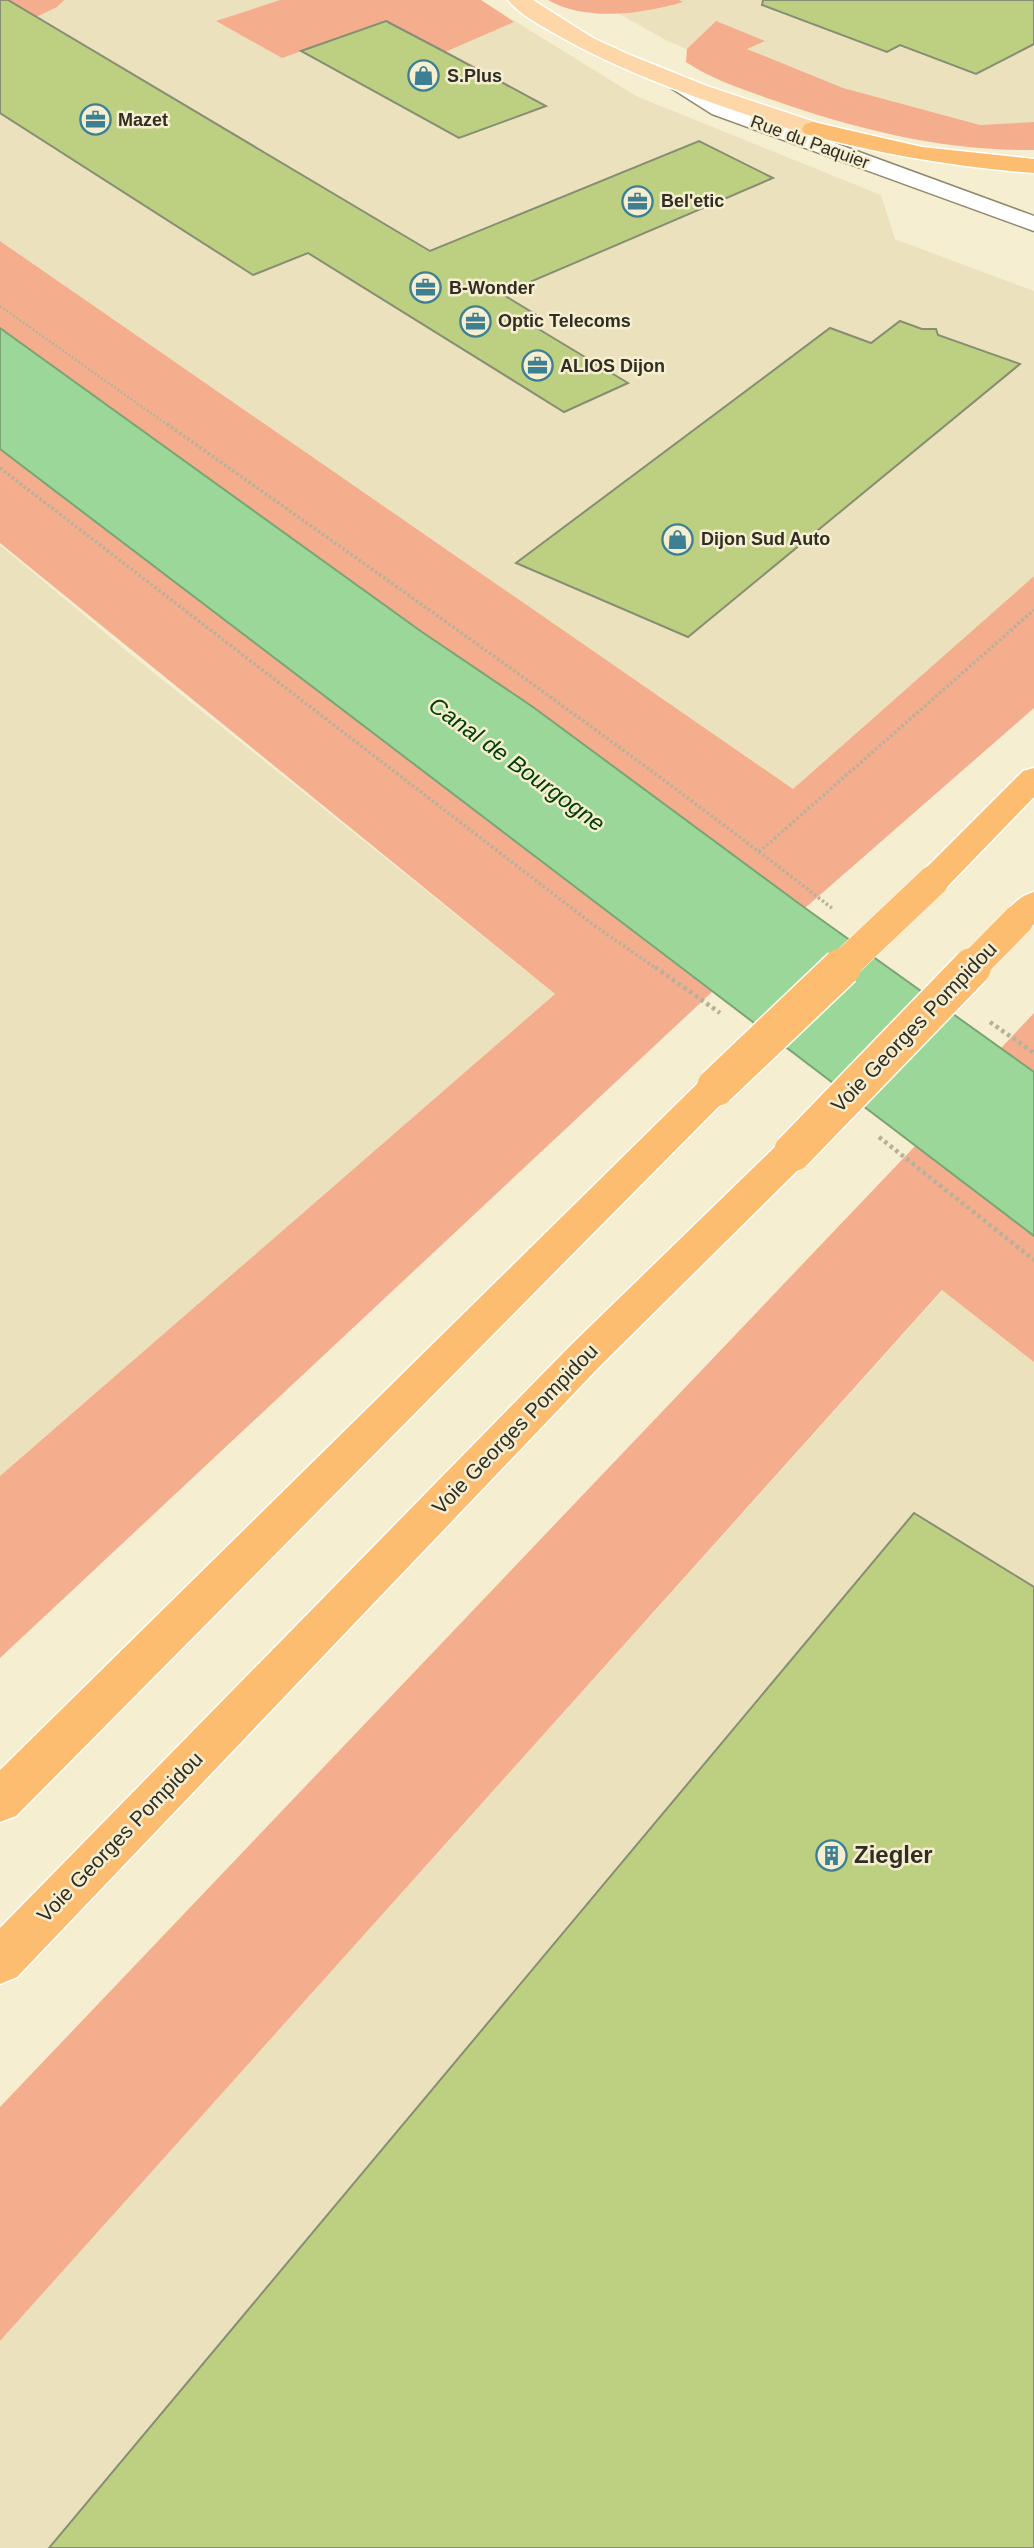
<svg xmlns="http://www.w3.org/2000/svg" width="1034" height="2548" viewBox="0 0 1034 2548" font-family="Arial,sans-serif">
<rect width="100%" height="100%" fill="#f6eed1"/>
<path fill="#ebe2bd" d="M0,0H481L636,96L881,195L895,239L1034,291V576L793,789L0,241Z
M594,0H1034V138L777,90L666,40Z
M0,545L128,652L555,994L0,1476Z
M943,1290L1034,1362V2548H0V2341Z"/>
<path fill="#f4ae8e" d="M8,0H64L57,7L36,17Z
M280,0H481L514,22L445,52L386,21L282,58L216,21Z
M548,0H679L683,2C643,14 586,22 548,0Z
M716,21L765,41L747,49L843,88L980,125L1034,122V150C944,151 858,130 773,100C742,89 713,80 686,62L687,49Z
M0,241L793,789L1034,576V708L805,908L533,707L422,632L0,328Z
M0,449L712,992L0,1658V1476L555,994L0,543Z
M1034,1013V1072L1001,1048Z
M916,1145L1034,1236V1362L942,1290L0,2341V2107Z"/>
<path fill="#9bd799" stroke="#7ba475" stroke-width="2" d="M0,328L422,632L533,707L805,908L1034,1072V1236L0,449Z"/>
<path fill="#bdd081" stroke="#878e74" stroke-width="2" d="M0,0H8L430,251L699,141L773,178L502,294L535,314L522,319L628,383L564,412L308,253L253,275L0,113Z
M763,0H1034V44L976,74L900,45L887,52L762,5Z
M386,21L445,52L546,106L459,138L301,51Z
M900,321L922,329H936L938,335L1020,364L688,637L516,563L830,328L871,343Z
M914,1513L1034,1587V2548H49Z"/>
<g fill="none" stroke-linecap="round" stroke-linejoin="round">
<defs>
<path id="street" d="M679,76L687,78L728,104L1034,216V231L712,114L671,88L668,83L671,78Z"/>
<path id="primary" d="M508,0H533L593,38L630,55L707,86L821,124L824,129L821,134H805C718,105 631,78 552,32C538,24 518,13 508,0Z"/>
<path id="highway" d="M813,122L922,147L1034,159V173C956,167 880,154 805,134L802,129L805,124Z
M1034,768V797L945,889L933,892L921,889L916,881L921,873L1023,771Z
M1034,892V924C1026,932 1017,931 1006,928L1001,920C1009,907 1019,896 1034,892Z
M716,1074L729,1078L734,1087L729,1096L16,1816L0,1822V1770L703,1078Z
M793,1139L806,1142L811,1152L806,1162L599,1367L17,1977L0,1984V1928L571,1345L780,1142Z"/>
</defs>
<use href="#street" stroke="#90896e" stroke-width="3"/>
<use href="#primary" stroke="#fff" stroke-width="3"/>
<use href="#highway" stroke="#fff" stroke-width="3"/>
<path stroke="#b7b19a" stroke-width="2.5" stroke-dasharray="2 2" stroke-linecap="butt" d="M0,306L169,426"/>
<path stroke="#b7b19a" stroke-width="3.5" stroke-dasharray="2.5 2.5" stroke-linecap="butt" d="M167,424C391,583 617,740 833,909
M0,468L595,926L657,969
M759,852L1034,610"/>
<path stroke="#b7b19a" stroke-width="4.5" stroke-dasharray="3.5 3.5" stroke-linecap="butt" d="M655,967L720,1013
M990,1022L1034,1053
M879,1137L1034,1260"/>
<use href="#street" fill="#fff" fill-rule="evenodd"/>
<use href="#primary" fill="#fed7a9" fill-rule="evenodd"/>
<use href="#highway" fill="#fdbd70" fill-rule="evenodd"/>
<defs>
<path id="highway-bridge-far1" d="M840,969L933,881
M970,969L1018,920"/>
<path id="highway-bridge" d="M716,1087L842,967
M793,1152L972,967"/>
</defs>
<use href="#highway-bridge-far1" stroke="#fff" stroke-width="32" stroke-linecap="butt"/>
<use href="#highway-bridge" stroke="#fff" stroke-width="41" stroke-linecap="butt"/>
<use href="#highway-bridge-far1" stroke="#fdbd70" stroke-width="31"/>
<use href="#highway-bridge" stroke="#fdbd70" stroke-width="38"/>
</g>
<defs>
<symbol id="shop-ring" viewBox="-11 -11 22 22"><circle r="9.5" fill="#f6eed1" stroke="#3e8091" stroke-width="1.5"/><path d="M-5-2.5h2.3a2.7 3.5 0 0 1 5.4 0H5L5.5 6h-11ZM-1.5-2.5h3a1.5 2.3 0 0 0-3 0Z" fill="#3e8091"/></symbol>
<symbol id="office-ring" viewBox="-11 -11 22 22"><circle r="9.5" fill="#f6eed1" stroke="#3e8091" stroke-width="1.5"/><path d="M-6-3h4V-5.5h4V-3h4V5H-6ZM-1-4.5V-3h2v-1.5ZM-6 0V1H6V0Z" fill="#3e8091"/></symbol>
<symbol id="building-ring" viewBox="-11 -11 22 22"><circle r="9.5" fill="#f6eed1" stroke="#3e8091" stroke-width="1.5"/><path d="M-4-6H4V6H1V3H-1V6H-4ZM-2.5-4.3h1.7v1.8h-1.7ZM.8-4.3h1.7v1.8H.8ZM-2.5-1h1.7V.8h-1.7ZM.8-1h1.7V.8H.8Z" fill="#3e8091"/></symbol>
</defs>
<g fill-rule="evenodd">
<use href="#shop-ring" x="406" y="58" width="35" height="35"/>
<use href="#office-ring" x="78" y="102" width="35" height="35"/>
<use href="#office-ring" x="620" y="184" width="35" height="35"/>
<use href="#office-ring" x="408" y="270" width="35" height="35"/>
<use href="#office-ring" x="458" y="304" width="35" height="35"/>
<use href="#office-ring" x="520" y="348" width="35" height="35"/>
<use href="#shop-ring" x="660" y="522" width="35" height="35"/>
<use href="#building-ring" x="814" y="1838" width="35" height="35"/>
</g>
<g text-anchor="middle" stroke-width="5" stroke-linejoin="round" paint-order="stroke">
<g font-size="18" font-weight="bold" fill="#302d22" stroke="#f6eed1" text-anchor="start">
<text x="447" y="82">S.Plus</text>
<text x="118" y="126">Mazet</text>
<text x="661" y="207">Bel'etic</text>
<text x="449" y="294">B-Wonder</text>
<text x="498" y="327">Optic Telecoms</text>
<text x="560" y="372">ALIOS Dijon</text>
<text x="701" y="545">Dijon Sud Auto</text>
</g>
<g font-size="18" fill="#302d22" stroke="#f6eed1">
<text transform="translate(810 142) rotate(20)" y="6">Rue du Paquier</text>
</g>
<g font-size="21" fill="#302d22" stroke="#f6eed1">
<text transform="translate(914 1027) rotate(-46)" y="7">Voie Georges Pompidou</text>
<text transform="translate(515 1429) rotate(-46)" y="7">Voie Georges Pompidou</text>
<text transform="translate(120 1837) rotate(-46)" y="7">Voie Georges Pompidou</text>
</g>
<g font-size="23" font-style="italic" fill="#004004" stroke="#f6eed1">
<text transform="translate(517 764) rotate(36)" y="8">Canal de Bourgogne</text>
</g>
<g font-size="24" font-weight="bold" fill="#302d22" stroke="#f6eed1" text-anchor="start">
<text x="854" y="1863">Ziegler</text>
</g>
</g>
</svg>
